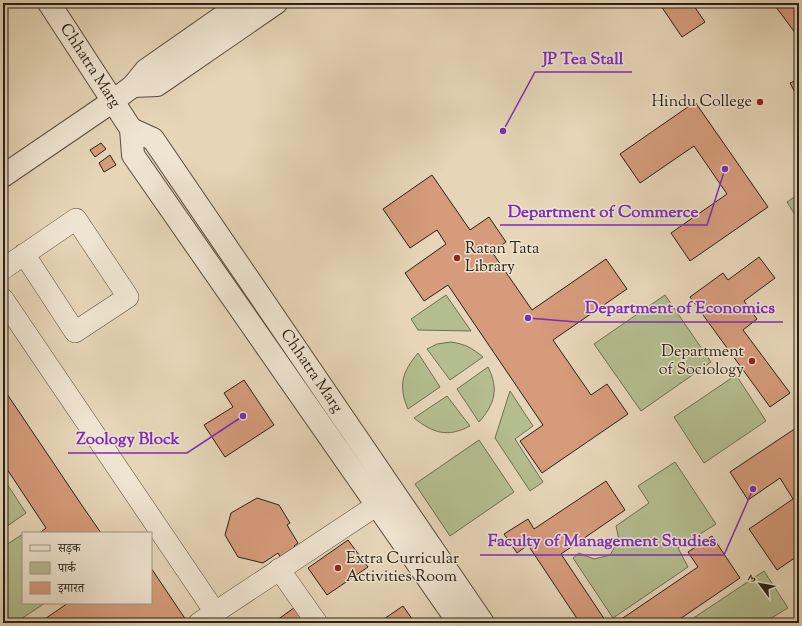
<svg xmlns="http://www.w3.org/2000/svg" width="802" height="626" font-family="'Sorts Mill Goudy','Noto Serif Devanagari',serif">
	<rect width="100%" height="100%" fill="#e6d5b7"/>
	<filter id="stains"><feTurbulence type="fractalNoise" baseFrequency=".005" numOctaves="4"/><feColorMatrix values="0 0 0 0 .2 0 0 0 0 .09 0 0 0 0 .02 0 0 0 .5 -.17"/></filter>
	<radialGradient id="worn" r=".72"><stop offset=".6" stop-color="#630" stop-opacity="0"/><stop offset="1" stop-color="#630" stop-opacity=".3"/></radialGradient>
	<g fill="#b3bd8f" stroke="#6e6e54">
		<path d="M799,194v27l-12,-19z"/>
		<path d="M446,295l25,36 -53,-1 -7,-11z"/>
		<path d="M665,295l46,67 -70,49 -47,-67z"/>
		<path d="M451,342c14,2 21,6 32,15l-33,23 -23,-31 10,-5z"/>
		<path d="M418,353l22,34 -32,22c-10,-23 -6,-37 10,-56z"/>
		<path d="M488,367c11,22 7,37 -9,55l-22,-33z"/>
		<path d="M736,375l30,46 -62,42 -30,-46z"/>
		<path d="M510,391l23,35 -18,13 28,43 -13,9 -35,-53z"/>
		<path d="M447,396l23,30c-23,12 -37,7 -56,-8z"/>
		<path d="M479,440l35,52 -64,44 -35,-52z"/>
		<path d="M675,462l41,62 -38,24 10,19 -75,51 -40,-60 6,-5 15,6 16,-4 9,-15 -3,-14 33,-23 -11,-17z"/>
		<path d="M3,478l23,35 -23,16z"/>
		<path d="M23,534v69h22l-30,20h-12v-76z"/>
		<path d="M764,571l24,37 -25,15h-77z"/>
	</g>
	<g fill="#d59b7b" stroke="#292018">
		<path d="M659,3h33l13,19 -23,15z"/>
		<path d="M773,3h26v35z"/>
		<path d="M799,79v21l-9,-17z"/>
		<path d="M695,102l73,105 -78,54 -19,-28 56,-39 -33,-48 -54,37 -20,-29z"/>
		<path d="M101,143l5,6 -11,8 -5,-7z"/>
		<path d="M110,155l6,10 -12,7 -5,-9z"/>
		<path d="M432,175l38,55 19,-13 17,25 -14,10 40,58 74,-51 21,30 -74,51 38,55 16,-11 21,30 -86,59 -22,-32 23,-16 -95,-140 -24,16 -19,-28 41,-29 -9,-14 -27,18 -27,-39z"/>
		<path d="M759,257l16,21 -31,23 13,18 -14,11 47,63 -20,14 -80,-110 33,-24 5,7z"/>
		<path d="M244,380l30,45 -49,32 -21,-32 29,-18 -9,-14z"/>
		<path d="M3,388l78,116 20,29h-61l6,-5 -43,-65z"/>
		<path d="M799,426v129l-22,15 -28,-41 44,-30 -13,-21 -32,22 -18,-28z"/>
		<path d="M606,481l19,29 -64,44 46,69h-27l-52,-78 -11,8 -13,-19 24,-15 6,10z"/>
		<path d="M257,498l22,7 11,18 -3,2 11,18 -4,3 3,4 -15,10 -4,-7 -15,10 -25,-6 -13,-22 6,-22z"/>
		<path d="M712,536l28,42 -66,45h-52l-2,-3 78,-53 -10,-15z"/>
		<path d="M348,540l20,27 -41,28 -19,-27z"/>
		<path d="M151,568l35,52 -4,3h-143l29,-20h83z"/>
		<path d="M298,605l13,18h-38z"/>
		<path d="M403,606l12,17h-37z"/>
	</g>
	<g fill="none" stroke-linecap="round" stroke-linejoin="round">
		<defs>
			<g id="minor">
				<path d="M3,269l73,-50 52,78 -53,35 -51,-78"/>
				<path d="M3,299l212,313"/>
				<path d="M279,569l38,54"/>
				<path d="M199,623l178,-118"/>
			</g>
			<g id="tertiary">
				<path id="s1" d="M49,3l82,126 2,26 326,468"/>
				<path d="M133,86l24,-1 119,-82"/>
				<path id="s2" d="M131,129l22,10 330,484"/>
				<path d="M3,176l110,-75 20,-15 13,-16 96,-67"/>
			</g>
		</defs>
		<use href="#minor" stroke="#584d40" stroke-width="22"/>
		<use href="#tertiary" stroke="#584d40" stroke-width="24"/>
		<use href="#minor" stroke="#efe4d0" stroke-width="21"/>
		<use href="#tertiary" stroke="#efe4d0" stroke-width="22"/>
	</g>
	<g fill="#8f2418" stroke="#efe4d0" stroke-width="1.5">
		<circle cx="760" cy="102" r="4"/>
		<circle cx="457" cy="258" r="4"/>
		<circle cx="752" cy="361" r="4"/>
		<circle cx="338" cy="568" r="4"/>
	</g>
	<g text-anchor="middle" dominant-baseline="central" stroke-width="3" stroke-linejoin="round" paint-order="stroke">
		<g font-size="16" fill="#292018" stroke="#efe4d0">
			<text stroke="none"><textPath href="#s1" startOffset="75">Chhatra Marg</textPath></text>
			<text stroke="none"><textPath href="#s2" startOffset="305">Chhatra Marg</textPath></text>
		</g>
		<g font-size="16" fill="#292018" stroke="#efe4d0" text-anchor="end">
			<text x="752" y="102">Hindu College</text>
			<text x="465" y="249" text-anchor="start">Ratan Tata<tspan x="465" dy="18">Library</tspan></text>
			<text x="744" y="352">Department<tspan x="744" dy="18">of Sociology</tspan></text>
			<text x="346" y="559" text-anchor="start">Extra Curricular<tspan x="346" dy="18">Activities Room</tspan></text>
		</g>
	</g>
	<path fill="none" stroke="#7b2cbf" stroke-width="1.5" d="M503 131L535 72H632M725 169L707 225H500M528 318L577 322H783M243 416L187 453H68M753 489L724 555H480"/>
	<g fill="#7b2cbf" stroke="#efe4d0" stroke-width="1.5">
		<circle cx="503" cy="131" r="4"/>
		<circle cx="725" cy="169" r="4"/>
		<circle cx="528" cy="318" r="4"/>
		<circle cx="243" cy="416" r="4"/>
		<circle cx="753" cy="489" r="4"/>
	</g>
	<g font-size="17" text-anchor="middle" font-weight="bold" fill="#7b2cbf" stroke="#efe4d0" stroke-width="3" stroke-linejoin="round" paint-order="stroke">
		<text x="583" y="64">JP Tea Stall</text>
		<text x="603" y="217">Department of Commerce</text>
		<text x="680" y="313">Department of Economics</text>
		<text x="128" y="444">Zoology Block</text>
		<text x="602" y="546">Faculty of Management Studies</text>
	</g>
	<rect width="802" height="626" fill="none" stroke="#e6d5b7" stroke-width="16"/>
	<rect x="4" y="4" width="794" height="618" fill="none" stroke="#292018" stroke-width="2"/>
	<rect x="8" y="8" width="786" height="610" fill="none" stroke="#292018"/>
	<rect x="22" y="532" width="130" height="72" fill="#efe4d0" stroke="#a09686"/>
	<rect x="30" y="545" width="20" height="6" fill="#efe4d0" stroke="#a09686"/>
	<text x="58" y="552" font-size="12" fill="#292018">सड़क</text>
	<rect x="30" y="562" width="20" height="12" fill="#b3bd8f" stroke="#a09686"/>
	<text x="58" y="572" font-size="12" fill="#292018">पार्क</text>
	<rect x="30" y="582" width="20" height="12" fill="#d59b7b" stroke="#a09686"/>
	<text x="58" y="592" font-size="12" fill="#292018">इमारत</text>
	<g transform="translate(760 584) rotate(302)" stroke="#efe4d0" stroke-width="3" paint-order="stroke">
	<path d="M0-3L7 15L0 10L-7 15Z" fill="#292018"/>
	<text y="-6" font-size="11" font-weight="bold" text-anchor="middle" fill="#292018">उ</text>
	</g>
	<rect width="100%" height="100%" filter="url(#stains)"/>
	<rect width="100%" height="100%" fill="url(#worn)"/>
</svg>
